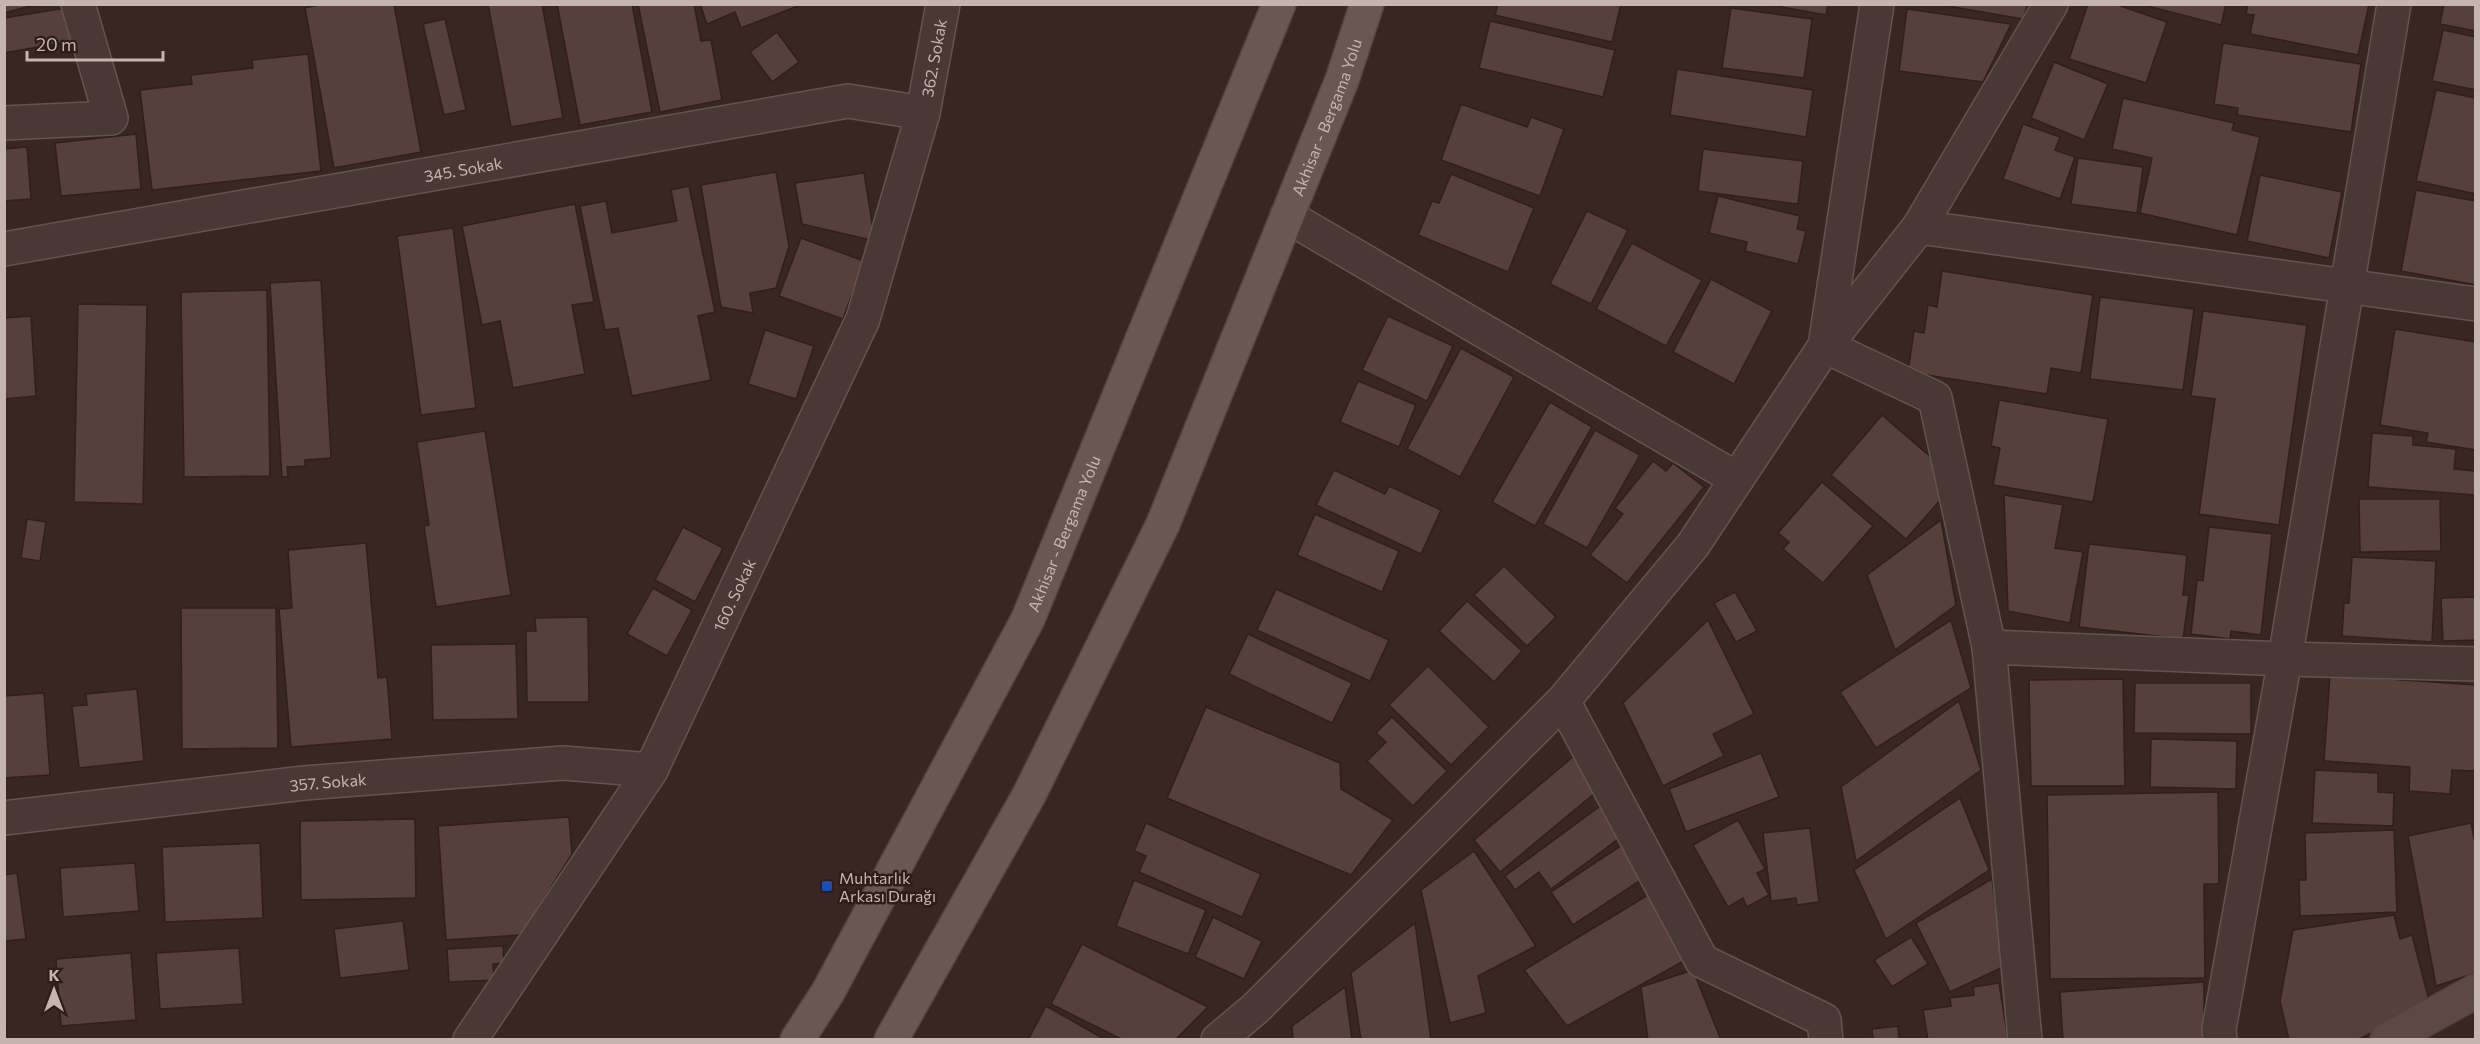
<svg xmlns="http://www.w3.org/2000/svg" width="2480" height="1044" font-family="Commissioner,sans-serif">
	<rect width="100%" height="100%" fill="#392522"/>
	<g fill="#573f3c" stroke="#301f1d" stroke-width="1.5">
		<path d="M4,4h34l-34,9z"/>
		<path d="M323,4h71l27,148 -87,16 -29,-160z"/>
		<path d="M488,4h54l21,114 -52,9z"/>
		<path d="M557,4h75l20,108 -72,13z"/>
		<path d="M638,4h56l7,37 10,-1 11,60 -62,12z"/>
		<path d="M700,4h103l-62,24 -6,-16 -28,12z"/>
		<path d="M1498,4h123l-9,38 -117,-27z"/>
		<path d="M1766,4h62l-2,11z"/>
		<path d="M1936,4h92l-5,15z"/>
		<path d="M2088,4h27l52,18 -21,61 -77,-24z"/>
		<path d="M2140,4h86l-5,21z"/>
		<path d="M2248,4h121l-11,51 -108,-21 4,-19 -8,-1z"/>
		<path d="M2444,4h32v27l-36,-7z"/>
		<path d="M66,8l6,33 -68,12v-35z"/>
		<path d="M1731,8l81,11 -8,59 -82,-10z"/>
		<path d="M1907,9l104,15 -28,58 -84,-11z"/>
		<path d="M445,19l21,91 -22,5 -21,-91z"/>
		<path d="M1490,21l125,29 -12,47 -124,-29z"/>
		<path d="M2443,30l33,7v53l-44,-9z"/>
		<path d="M777,32l22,30 -27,20 -22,-30z"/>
		<path d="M2223,43l138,21 -10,68 -114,-17 1,-7 -24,-4z"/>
		<path d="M308,54l13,117 -169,19 -12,-100 52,-6 -1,-9 62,-7 -1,-8z"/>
		<path d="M2054,62l54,22 -24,56 -53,-22z"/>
		<path d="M1677,69l136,21 -7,47 -136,-22z"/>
		<path d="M2436,90l40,8v96l-60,-13z"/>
		<path d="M2123,98l111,25 -2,7 28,7 -23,98 -97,-22 12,-55 -40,-9z"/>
		<path d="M1461,104l66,23 4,-10 33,12 -24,67 -99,-36z"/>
		<path d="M2023,124l37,13 -5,13 20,7 -15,42 -57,-20z"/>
		<path d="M136,134l5,55 -80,7 -6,-53z"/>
		<path d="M27,147l4,52 -27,2v-52z"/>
		<path d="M1703,149l100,12 -5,43 -100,-13z"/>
		<path d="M2078,158l65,9 -6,46 -66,-9z"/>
		<path d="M776,172l13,74 -13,42 -26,5 3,20 -32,-6 -20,-122z"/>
		<path d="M864,173l11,68 -73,-17 -7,-41z"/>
		<path d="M1451,174l83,34 -26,64 -90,-37 14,-34 7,2z"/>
		<path d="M2260,175l82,17 -13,66 -82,-17z"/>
		<path d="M689,186l26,126 -17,4 13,64 -79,16 -14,-68 -13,2 -25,-124 26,-5 6,32 65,-12 -6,-31z"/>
		<path d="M2416,190l60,11v84l-75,-14z"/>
		<path d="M1718,196l82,20 -3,13 9,2 -8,33 -53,-13 2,-9 -38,-9z"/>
		<path d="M575,204l19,98 -22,3 13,69 -72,14 -13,-67 -18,4 -20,-99z"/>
		<path d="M1587,211l41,19 -37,74 -41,-20z"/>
		<path d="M453,228l23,180 -55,7 -24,-179z"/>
		<path d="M801,238l63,23 -21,58 -64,-23z"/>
		<path d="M1632,243l70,37 -36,66 -70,-37z"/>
		<path d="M1942,271l151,24 -12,78 -30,-5 -4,26 -139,-22 6,-41 10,2 4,-28 9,2z"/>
		<path d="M1711,279l61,32 -38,73 -61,-32z"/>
		<path d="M321,280l10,178 -26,2v6l-18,1 1,10h-6l-12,-194z"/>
		<path d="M267,290l3,186 -86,1 -3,-185z"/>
		<path d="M2100,297l94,12 -11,81 -93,-11z"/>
		<path d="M78,304l69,1 -4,199 -69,-2z"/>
		<path d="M2203,311l104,14 -28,200 -80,-11 16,-115 -24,-3z"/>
		<path d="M31,316l5,80 -32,3v-81z"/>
		<path d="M1388,316l65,30 -26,55 -65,-31z"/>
		<path d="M2395,329l81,13v108l-50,-8 2,-9 -48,-8z"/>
		<path d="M765,330l49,16 -18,53 -48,-15z"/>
		<path d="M1461,348l53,29 -54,100 -53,-28z"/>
		<path d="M1358,381l58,24 -17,42 -59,-25z"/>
		<path d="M1999,400l109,19 -15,83 -100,-17 7,-37 -9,-2z"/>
		<path d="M1550,402l42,25 -57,99 -43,-24z"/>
		<path d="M1882,415l51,44 10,38 -37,42 -75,-64z"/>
		<path d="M1595,430l45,25 -53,93 -44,-24z"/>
		<path d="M485,431l26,164 -75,12 -12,-81 5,-1 -12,-83z"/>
		<path d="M2372,433l41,3v9l43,4 -2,20 22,2v24l-108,-8z"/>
		<path d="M1653,461l13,10 7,-8 31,24 -77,96 -37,-28 33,-41 -8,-6z"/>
		<path d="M1334,470l51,24 4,-8 52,24 -20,44 -105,-49z"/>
		<path d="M1822,482l51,44 -50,57 -40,-34 6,-7 -11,-9z"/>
		<path d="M2004,495l59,10 -8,43 28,4 -13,71 -62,-12z"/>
		<path d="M2359,499h81l1,52 -81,1z"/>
		<path d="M1315,514l84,37 -17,41 -85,-37z"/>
		<path d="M27,519l19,3 -6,39 -19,-3z"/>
		<path d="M1941,520l15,85 -61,45 -28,-75z"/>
		<path d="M683,527l40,21 -28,54 -40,-22z"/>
		<path d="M2209,527l63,7 -11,101 -30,-4 -1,8 -39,-5 6,-54 6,1z"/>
		<path d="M366,543l12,135 9,-1 5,62 -101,8 -12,-138 13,-1 -4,-58z"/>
		<path d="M2089,544l98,11 -4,40h6l-6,44 -104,-12z"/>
		<path d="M2352,557l84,4 -4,81 -90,-6 2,-33h5z"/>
		<path d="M1504,566l52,51 -29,29 -53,-51z"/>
		<path d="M653,588l39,22 -25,46 -40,-22z"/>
		<path d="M1276,589l113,51 -19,41 -113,-51z"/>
		<path d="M1735,592l22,39 -21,11 -22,-39z"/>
		<path d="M2476,597v43l-33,1 -2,-43z"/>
		<path d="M1467,601l55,50 -28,31 -55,-51z"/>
		<path d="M181,608h95l2,140 -96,1z"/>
		<path d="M588,617l1,85h-62l-1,-71h10l-1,-13z"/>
		<path d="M1708,620l46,94 -41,20 11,22 -61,30 -40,-83z"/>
		<path d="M1951,620l20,68 -95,60 -36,-56z"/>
		<path d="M1248,634l104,49 -20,40 -103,-49z"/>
		<path d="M516,644l2,75 -85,1 -2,-75z"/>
		<path d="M1428,666l61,61 -38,38 -62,-60z"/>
		<path d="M2330,675l146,10v86l-24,-1 -2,24 -41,-3 1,-24 -86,-6z"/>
		<path d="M2123,679l2,107h-94l-2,-106z"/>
		<path d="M2135,683h116v51l-117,-1z"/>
		<path d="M137,689l7,72 -65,7 -7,-62 15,-1 -1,-11z"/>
		<path d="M44,693l6,82 -46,3v-82z"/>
		<path d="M1959,701l22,69 -125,91 -15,-74z"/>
		<path d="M1206,707l134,56 1,26 52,31 -42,55 -184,-77z"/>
		<path d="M1392,717l55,54 -34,35 -46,-45 19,-19 -10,-9z"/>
		<path d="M2151,739l86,2 -1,48 -86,-2z"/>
		<path d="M1761,753l18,44 -93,35 -17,-43z"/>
		<path d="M1574,756l27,32 -101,84 -26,-32z"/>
		<path d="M2315,770l63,3v19l16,1 -1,33 -81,-3z"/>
		<path d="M2218,792l1,92h-15l1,94 -155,1 -3,-184z"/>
		<path d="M1960,798l29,72 -103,69 -32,-69z"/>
		<path d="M1603,804l22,30 -74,55 -12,-17 -24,18 -10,-14z"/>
		<path d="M569,817l3,37 -51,81 -75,5 -8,-114z"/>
		<path d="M415,819l1,79 -115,2 -1,-79z"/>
		<path d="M1738,820l27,49 -8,4 12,22 -22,12 -4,-9 -15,9 -35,-62z"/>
		<path d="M1146,823l115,51 -19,43 -103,-45 7,-16 -12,-5z"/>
		<path d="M2471,823l5,25v125l-40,13 -28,-150z"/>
		<path d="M1810,828l9,74 -22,3 -1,-7 -25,3 -8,-68z"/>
		<path d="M2394,830l3,82 -97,4 -1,-36h7l-1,-47z"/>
		<path d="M260,843l3,75 -98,4 -3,-75z"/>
		<path d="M1622,845l22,33 -71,47 -22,-33z"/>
		<path d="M1474,851l62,95 -58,30 8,37 -36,10 -29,-133z"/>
		<path d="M135,863l4,48 -76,6 -3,-49z"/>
		<path d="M17,873l9,66 -22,2v-66z"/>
		<path d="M1992,879l11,88 -53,25 -34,-69z"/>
		<path d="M1134,880l72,30 -18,44 -72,-28z"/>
		<path d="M1653,892l36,66 -122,68 -43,-56z"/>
		<path d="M2394,915l6,24 12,-4 18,69 -73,36h-68l-9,-39 13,-71z"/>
		<path d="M1213,917l49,24 -18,38 -49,-22z"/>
		<path d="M403,921l6,49 -69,8 -6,-49z"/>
		<path d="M1415,923l16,117h-70l-10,-67z"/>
		<path d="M1911,937l17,27 -36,23 -18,-27z"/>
		<path d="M1082,944l126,63 -33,33h-52l-72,-36z"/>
		<path d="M503,946l1,17 -11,1 1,16 -45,2 -2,-33z"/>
		<path d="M239,948l4,56 -83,5 -4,-56z"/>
		<path d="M131,953l5,67 -75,6 -5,-67z"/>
		<path d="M1693,970l28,70h-73l-7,-53z"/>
		<path d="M4,982l3,58h-3z"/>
		<path d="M2204,982v58h-141l-3,-48z"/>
		<path d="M1999,983l9,57h-80l-5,-30 28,-4 -1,-8 24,-3 -1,-8z"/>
		<path d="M1345,987l7,53h-59l-1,-14z"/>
		<path d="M1046,1006l60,34h-78z"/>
		<path d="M1898,1026l1,14h-26l-1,-11z"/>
	</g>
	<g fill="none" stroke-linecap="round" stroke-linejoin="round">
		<defs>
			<g id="street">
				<path d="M1877,4l-52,342 110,52 54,249 36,393"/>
				<path d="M4,123l107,-5 -33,-114"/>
				<path d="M1287,216l450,263"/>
				<path d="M1919,227l557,77"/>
				<path id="s1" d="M4,249l844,-148 75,12"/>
				<path d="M1989,647l296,12 191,5"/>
				<path d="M1563,701l139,260 122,59 2,20"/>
				<path id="s2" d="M4,818l300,-35 259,-20 88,7"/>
				<path id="s3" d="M470,1040l181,-270 212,-451 60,-206 20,-109"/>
				<path d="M1218,1040l38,-32 307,-307 130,-156 132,-199 94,-119 132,-223"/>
				<path d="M2220,1040l-1,-11 66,-370 109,-655"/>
			</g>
			<path id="secondary" d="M2387,1040l89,-49"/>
			<g id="primary">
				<path id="s4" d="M797,1040l31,-48 200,-373 251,-615"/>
				<path id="s5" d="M891,1040l138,-245 134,-271 179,-444 25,-76"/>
			</g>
		</defs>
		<use href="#street" stroke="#655351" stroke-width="36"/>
		<use href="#secondary" stroke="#53413f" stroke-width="36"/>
		<use href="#primary" stroke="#53413f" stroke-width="36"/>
		<use href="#street" stroke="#4a3836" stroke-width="33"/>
		<use href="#secondary" stroke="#5d4844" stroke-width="33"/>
		<use href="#primary" stroke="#6a5653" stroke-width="33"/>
	</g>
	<rect fill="#1a4fb4" stroke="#2e1d1b" stroke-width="2" x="821" y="880" width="12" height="12" rx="3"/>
	<g text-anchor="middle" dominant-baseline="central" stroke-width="5" stroke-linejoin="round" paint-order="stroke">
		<g font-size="16" fill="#c6b4b1" stroke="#2e1d1b">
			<text stroke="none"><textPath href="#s3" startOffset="1094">362. Sokak</textPath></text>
			<text stroke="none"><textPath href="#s5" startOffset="1022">Akhisar - Bergama Yolu</textPath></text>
			<text stroke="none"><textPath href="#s1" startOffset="466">345. Sokak</textPath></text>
			<text stroke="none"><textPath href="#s4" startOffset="573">Akhisar - Bergama Yolu</textPath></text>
			<text stroke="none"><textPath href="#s3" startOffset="519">160. Sokak</textPath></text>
			<text stroke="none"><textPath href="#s2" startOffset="326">357. Sokak</textPath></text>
		</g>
		<g font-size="16" fill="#c6b4b1" stroke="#2e1d1b" text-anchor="start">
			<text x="839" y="877">Muhtarlık<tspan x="839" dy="18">Arkası Durağı</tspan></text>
		</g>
	</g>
	<rect width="2480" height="1044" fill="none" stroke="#c6b4b1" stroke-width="12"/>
	<g transform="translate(54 990)" stroke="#2e1d1b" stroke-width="4.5" paint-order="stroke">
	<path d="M0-4.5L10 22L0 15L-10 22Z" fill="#c6b4b1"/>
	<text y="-9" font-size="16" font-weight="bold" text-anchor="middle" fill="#c6b4b1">K</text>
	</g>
	<path d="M27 51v9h136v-9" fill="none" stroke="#c6b4b1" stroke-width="3"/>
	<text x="36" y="51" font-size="18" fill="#c6b4b1" stroke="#2e1d1b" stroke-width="4.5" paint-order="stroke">20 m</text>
</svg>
